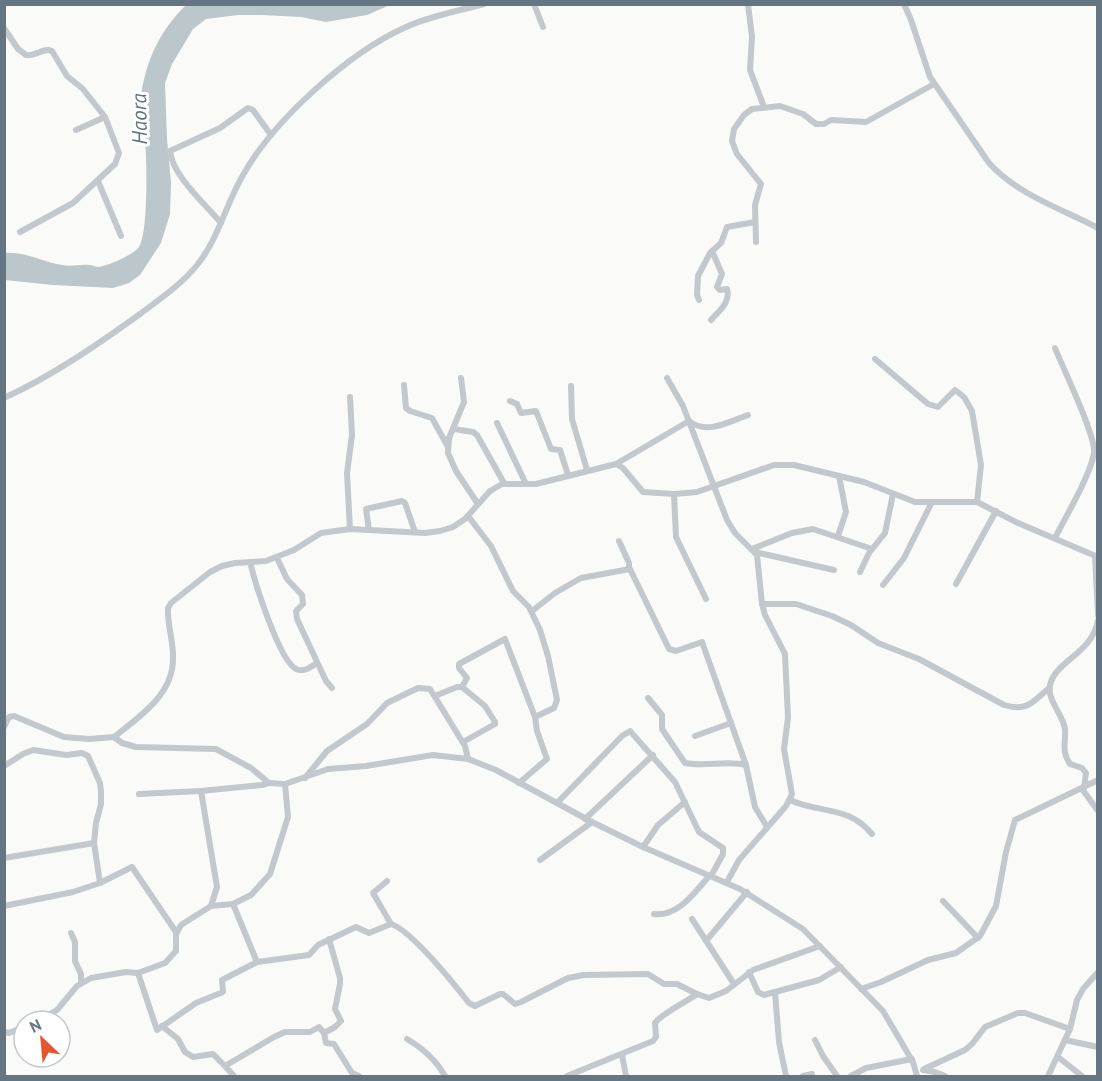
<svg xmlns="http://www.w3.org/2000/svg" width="1102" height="1081" font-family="'PT Sans',sans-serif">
	<rect width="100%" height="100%" fill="#fafaf8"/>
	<path fill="#bbc7cb" d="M186,5h204l-23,10 -41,7 -25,-5 -39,-2h-24l-32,4 -13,10 -21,35 -7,19 2,56 4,44 -1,31 -9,29 -21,32 -11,8 -16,5 -60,-3 -48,-5v-27c20,-2 37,9 57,12 9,2 18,-1 27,0 3,0 7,2 9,2 10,-1 35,-12 41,-20 10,-17 8,-97 5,-118 -1,-8 -4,-15 -4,-23 3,-39 18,-74 46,-101z"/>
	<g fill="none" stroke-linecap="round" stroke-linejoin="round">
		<g stroke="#c3c8cc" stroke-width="6">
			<path d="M534,4l9,23"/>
			<path d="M748,4l4,33 -2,33 14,37"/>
			<path d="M904,4l7,16 19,57 59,86c29,32 71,45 109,65"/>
			<path d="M4,28l14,21 8,6c10,2 17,-8 26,-4l15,25 16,13 22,28 14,36 -4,11 -42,39 -53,29"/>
			<path d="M76,130l29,-13"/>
			<path d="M98,181l23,55"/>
			<path d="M221,223c-16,-19 -49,-48 -51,-72l50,-23 28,-20 5,2 18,25"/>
			<path d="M756,242l-1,-37 6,-21 -24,-30 -5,-13 2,-12 10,-14 8,-6 28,-3 23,8 13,10h8l7,-4 35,2 68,-38"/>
			<path d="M699,300l-2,-5 1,-19 12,-23 11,-10 6,-16 28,-5"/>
			<path d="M711,320c8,-9 20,-18 16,-31l-7,1 -3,-3 5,-13 -10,-23"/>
			<path d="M875,359l53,45 10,3 17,-17 9,7 8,14 9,54 -4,37"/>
			<path d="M461,378l3,24 -15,36 -1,15 8,18 22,33"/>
			<path d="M667,378l16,28 44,114 8,13 22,22 5,49 3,11 20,39 3,64 -4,31 8,45 -6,12 -47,54 -12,22"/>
			<path d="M404,385l2,23 4,3 22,7 16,29"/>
			<path d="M571,386l1,33 15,51"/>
			<path d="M350,397l2,38 -5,38 3,56"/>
			<path d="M4,398c48,-22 93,-53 136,-84 20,-15 42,-30 58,-50 21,-27 28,-60 45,-89 31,-55 105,-122 163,-148 24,-11 52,-16 78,-23"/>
			<path d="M510,401l7,3 4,9 15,-2 15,38 9,1 8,25"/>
			<path d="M497,423l29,61"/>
			<path d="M454,429l19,3 4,3 27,48"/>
			<path d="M616,464l73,-43c18,14 39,1 59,-6"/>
			<path d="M674,494l2,43 30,62"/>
			<path d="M468,516l23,30 22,45 16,16 11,23 8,26 9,44 -3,8 -19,9 2,14 10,28 -28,24"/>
			<path d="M369,530l-3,-21 36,-8 3,2 10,29"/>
			<path d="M838,536l8,-24 -7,-36"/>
			<path d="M1055,538c10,-20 36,-64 39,-85 2,-17 -31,-85 -39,-105"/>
			<path d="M619,541l10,22v5"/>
			<path d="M752,549l40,-16 21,-4 59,20"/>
			<path d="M755,552l79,18"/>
			<path d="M1095,556l3,59"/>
			<path d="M277,558l10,21 15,16 1,9 -7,7 1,8 29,62 6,7"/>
			<path d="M250,562c5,21 29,98 46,107 7,4 15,-2 21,-6"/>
			<path d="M860,572l9,-19 16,-20 8,-39"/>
			<path d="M956,584l40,-73"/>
			<path d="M883,585l21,-27 28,-56"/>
			<path d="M762,604h34l36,12 19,9 27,18 41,16 85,46c23,7 29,-3 45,-17"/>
			<path d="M532,611l23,-18 26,-15 49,-9 39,80 7,2 26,-9 44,123 9,42 12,20"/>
			<path d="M462,687l5,-9 -8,-10v-4l46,-25 30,78"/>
			<path d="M435,696l22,-9h5l23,19 10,16v2l-32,18"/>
			<path d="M648,698l14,17v14l23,34c20,4 41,-3 61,2"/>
			<path d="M4,727l5,-10 5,-1 50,21 25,2 25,-2 8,6 14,4 80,2 35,19 18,15 16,1 43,-15 38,-3 67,-11 35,4 28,11 96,52 51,25 97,42 63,40 80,82 30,51 4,14"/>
			<path d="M695,736l36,-13"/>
			<path d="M114,737c25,-20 59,-42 59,-78 1,-17 -6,-33 -5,-51l3,-5 39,-31 12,-6 13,-3 31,-2 28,-11 27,-17 29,-4 75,4 15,-2 13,-4 12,-8 25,-28 12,-7h34l80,-20 7,4 20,24 31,2 23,-2 77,-27h20l70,17 51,20h62l41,21 80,34"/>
			<path d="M4,766l19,-12 10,-4 33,5 16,-2 6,3 12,27 1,8v13l-5,19 -2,20 6,40"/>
			<path d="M305,778l22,-27 40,-27 20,-21 31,-15 12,1 35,57 3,13"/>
			<path d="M285,784l3,33 -18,57 -19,21 -18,9 24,58 52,-7 9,-10 38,-18 13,6 22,-9c20,6 64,61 78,79l6,3 25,-12h3l12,10 6,-2 47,-24 16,-3 64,-1 16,10h13l20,10 12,4 17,-7 27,-21 67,-24"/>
			<path d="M1084,788l2,-15 -4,-5 -12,-4c-9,-13 -4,-21 -5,-35 -2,-15 -18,-28 -15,-44 5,-24 43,-32 48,-65"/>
			<path d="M1082,789l16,22"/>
			<path d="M139,794l62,-3 61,-6 7,-2"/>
			<path d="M790,800c30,14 58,5 82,34"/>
			<path d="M557,803l65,-67 8,-5 45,51 24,50 24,16v6l-12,22"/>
			<path d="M585,819l68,-64"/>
			<path d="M643,847l15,-22 27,-23"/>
			<path d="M4,858l90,-15"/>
			<path d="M540,860l52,-38"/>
			<path d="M387,881l-14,12 18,31"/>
			<path d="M943,901l35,37"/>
			<path d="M4,906l69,-14 27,-9 32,-16 44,65"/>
			<path d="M211,906l22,-2"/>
			<path d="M654,914c24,3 41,-22 56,-39"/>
			<path d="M692,919l42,65"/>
			<path d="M71,933l4,9v19l6,13v9"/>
			<path d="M329,939l11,39v6l-5,25 6,12 -6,6 -11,6 2,10 8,1 18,29 7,3"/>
			<path d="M706,941l41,-49"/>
			<path d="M749,972l9,20 6,3 55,-15 22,-13"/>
			<path d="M138,973l19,57 39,-27 27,-11 -1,-12 35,-18"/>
			<path d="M861,989l20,-7 47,-22 28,-7 24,-17 16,-30 10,-54 9,-32 83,-40"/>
			<path d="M775,993l4,49 7,34"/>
			<path d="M38,1021l19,-11 20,-24 14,-8 35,-6 12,1 27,-10 11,-12v-17l5,-9 30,-19 6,-19 -16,-96"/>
			<path d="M162,1026l16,13 7,13 8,5 20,-3 12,12"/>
			<path d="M4,1032l5,1 15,-6"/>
			<path d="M407,1039c17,10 29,21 38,37"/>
			<path d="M815,1040l8,16 14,20"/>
			<path d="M1065,1040l33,7"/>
			<path d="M622,1055l4,21"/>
			<path d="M1058,1057l24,19"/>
			<path d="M924,1069l41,-19 7,-6 13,-17 33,-14h7l45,16"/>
			<path d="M923,1070l12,2 10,4"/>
			<path d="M234,1076l-9,-10 49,-29 11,-5h25l9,-5 5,6"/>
			<path d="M567,1076l86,-35 3,-4 -1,-14c6,-9 31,-21 42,-29"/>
			<path d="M803,1076l9,-2"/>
			<path d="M851,1076l15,-8 46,-9"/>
			<path d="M1048,1076l22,-47 7,-29 6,-11 15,-17"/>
		</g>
	</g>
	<g text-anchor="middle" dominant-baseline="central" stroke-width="6" stroke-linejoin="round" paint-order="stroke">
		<g font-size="21" font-style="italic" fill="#60757c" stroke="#fff">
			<text transform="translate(139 119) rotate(-91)">Haora</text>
		</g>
	</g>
	<rect width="1102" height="1081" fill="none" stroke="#657683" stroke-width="12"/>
	<g transform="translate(42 1039) rotate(334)"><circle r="28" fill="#ffffff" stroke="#c1c8cd" stroke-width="1.5"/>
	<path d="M0-4.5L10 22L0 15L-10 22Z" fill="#e4572e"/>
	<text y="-9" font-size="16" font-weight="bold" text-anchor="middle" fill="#657683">N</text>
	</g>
</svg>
